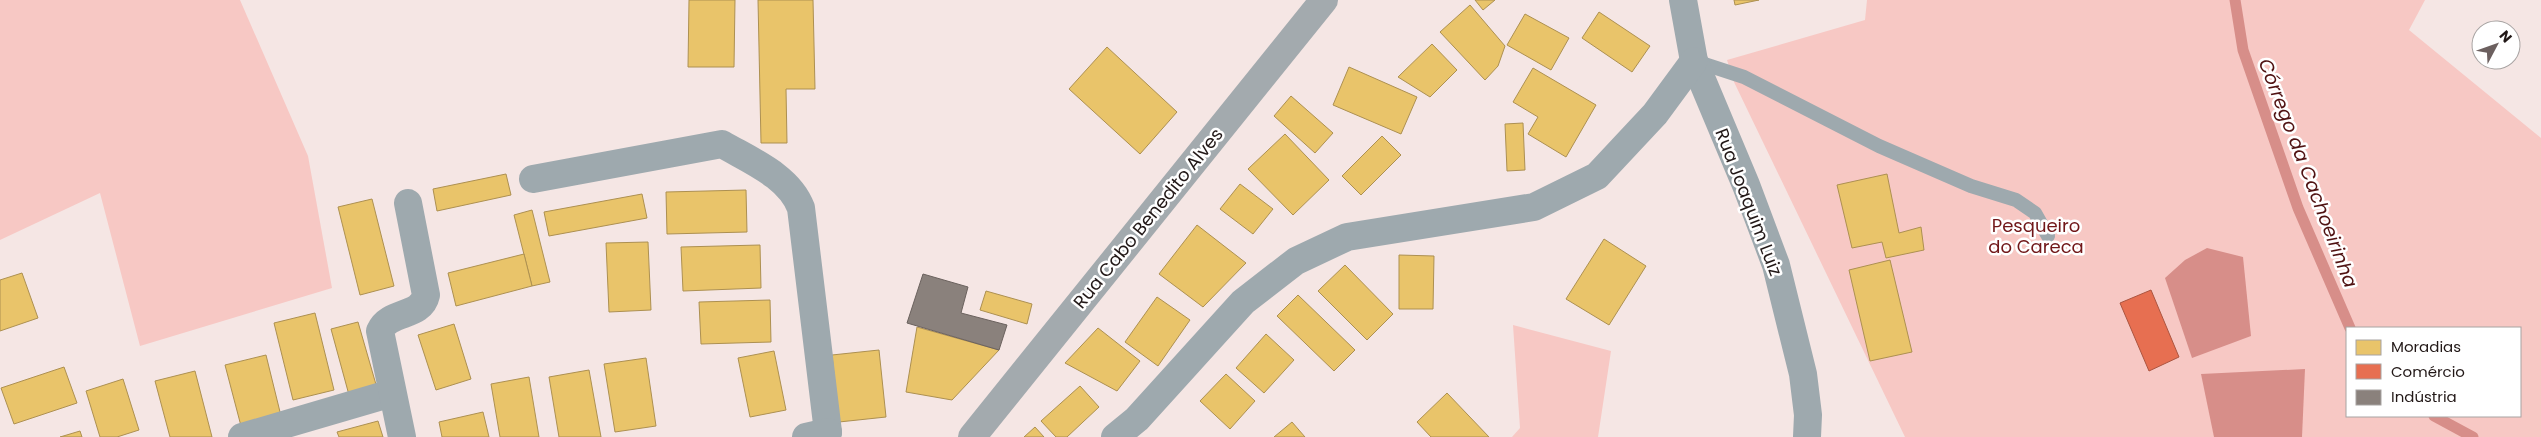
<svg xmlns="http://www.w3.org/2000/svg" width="2541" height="437" font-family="Poppins,sans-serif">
	<rect width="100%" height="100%" fill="#f5e6e4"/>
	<g fill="#f7c8c4" fill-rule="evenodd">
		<path d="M0,0h240l68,156 24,132 -192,58 -40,-153 -100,47z"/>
		<path d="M1867,0h558l-16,30 132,108v299h-636l-171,-355 -7,-22 138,-40zM2347,328h173v88h-173z"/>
		<path d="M1513,325l98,26 -13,86h-86l8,-9z"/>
	</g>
	<g fill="#d78e89">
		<path d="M2207,248l36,9 8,79 -59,22 -27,-80 20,-18z"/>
		<path d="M2305,369l-3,68h-88l-13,-63z"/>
	</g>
	<g fill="#e9c46a" stroke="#ad9051">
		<path d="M689,0h46l-1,67h-46z"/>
		<path d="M758,0h55l2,89h-29l1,54h-26z"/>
		<path d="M1475,0h20l-12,10z"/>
		<path d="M1734,0h25l-24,5z"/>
		<path d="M1470,5l35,41 -7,20 -13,14 -45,-48z"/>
		<path d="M1599,12l51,34 -18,26 -50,-34z"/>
		<path d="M1525,14l44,24 -18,32 -44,-25z"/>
		<path d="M1432,44l25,26 -27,27 -32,-20z"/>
		<path d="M1107,47l70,65 -37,42 -71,-65z"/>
		<path d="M1349,67l68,30 -16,37 -68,-29z"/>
		<path d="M1533,68l63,37 -30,52 -38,-23 10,-17 -25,-15z"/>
		<path d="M1291,96l42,37 -18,20 -41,-37z"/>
		<path d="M1523,123l2,47 -18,1 -2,-47z"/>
		<path d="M1285,134l44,46 -36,35 -45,-46z"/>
		<path d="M1382,136l19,19 -40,40 -19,-19z"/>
		<path d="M506,174l5,21 -74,16 -4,-22z"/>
		<path d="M1887,174l12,59 22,-6 3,23 -38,8 -4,-16 -30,6 -15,-63z"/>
		<path d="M1240,184l33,25 -20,25 -33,-25z"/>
		<path d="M746,190l1,42 -80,2 -1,-42z"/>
		<path d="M642,194l5,24 -98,18 -5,-24z"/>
		<path d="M372,199l22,87 -34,9 -22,-88z"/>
		<path d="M532,210l18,72 -18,4 -18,-71z"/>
		<path d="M1197,225l49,38 -43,44 -44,-33z"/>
		<path d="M1604,239l42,27 -37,59 -43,-26z"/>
		<path d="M648,242l3,68 -42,2 -3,-69z"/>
		<path d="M760,245l1,43 -78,3 -2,-44z"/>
		<path d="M524,254l8,32 -76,20 -8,-33z"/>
		<path d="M1399,255l35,1 -1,53h-34z"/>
		<path d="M1890,260l22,92 -42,9 -21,-91z"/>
		<path d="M1345,265l48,49 -26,26 -49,-49z"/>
		<path d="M22,273l16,45 -38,13v-51z"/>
		<path d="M986,291l46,13 -5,20 -47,-14z"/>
		<path d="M1298,295l57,55 -21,21 -57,-55z"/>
		<path d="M1157,297l33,23 -32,46 -33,-24z"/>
		<path d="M770,300l1,42 -70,2 -2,-42z"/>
		<path d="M315,313l19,77 -41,10 -19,-77z"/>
		<path d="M358,322l19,66 -28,7 -18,-66z"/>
		<path d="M454,324l17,55 -35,11 -18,-55z"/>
		<path d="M917,327l82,23 -47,50 -46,-8z"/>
		<path d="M1098,328l42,33 -23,30 -52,-28z"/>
		<path d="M1266,334l28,26 -30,33 -28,-25z"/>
		<path d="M879,350l7,67 -47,5 -7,-67z"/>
		<path d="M774,351l12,59 -36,7 -12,-59z"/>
		<path d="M266,355l15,61 -40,10 -16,-61z"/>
		<path d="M646,358l10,68 -41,6 -11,-68z"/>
		<path d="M64,367l13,36 -63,21 -13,-36z"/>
		<path d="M589,370l12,67h-42l-10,-60z"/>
		<path d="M195,371l17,66h-42l-15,-56z"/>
		<path d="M1226,374l29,27 -25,28 -30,-28z"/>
		<path d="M529,377l10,60h-39l-9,-53z"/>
		<path d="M123,379l16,51 -22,7h-17l-14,-46z"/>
		<path d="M1080,386l19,21 -32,30h-11l-15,-16z"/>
		<path d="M1447,393l42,44h-58l-14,-15z"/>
		<path d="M483,412l6,25h-47l-3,-15z"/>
		<path d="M378,421l5,16h-44l-2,-5z"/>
		<path d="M1292,422l13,15h-31z"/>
		<path d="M1035,427l9,10h-20z"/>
		<path d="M80,431l2,6h-22z"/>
	</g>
	<path fill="#e76f51" stroke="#ac5540" d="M2151,290l28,67 -30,14 -29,-68z"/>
	<path fill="#8a817c" stroke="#6b625e" d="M923,274l45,13 -7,26 46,12 -8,25 -92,-27z"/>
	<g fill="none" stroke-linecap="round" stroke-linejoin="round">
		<g stroke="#d78e89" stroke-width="11">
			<path d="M2235,0l8,50 55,158 52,120"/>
			<path d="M2434,416l39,21"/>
		</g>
		<path stroke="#9ea9ae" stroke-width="14" d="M1695,61l49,16 135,69 92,40 45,14 19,13 13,23"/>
		<g stroke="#9ea9ae" stroke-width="28">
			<path d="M1683,0l11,61 52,124 30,80 27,109 5,41 -1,22"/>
			<path d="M533,179l189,-35c29,17 67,32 79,64l27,224"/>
			<path d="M242,437l150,-44"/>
			<path d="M402,437l-22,-106c9,-21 41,-13 46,-36l-18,-92"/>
			<path d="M806,437l22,-5"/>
			<path d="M1115,437l22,-18 106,-117 53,-41 51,-24 187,-30 63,-31 58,-62 39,-53"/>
		</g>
		<path stroke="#a3aaae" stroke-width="28" d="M972,437l352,-437"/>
	</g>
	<g text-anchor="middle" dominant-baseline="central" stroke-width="5" stroke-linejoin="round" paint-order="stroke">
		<g font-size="18" fill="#221817" stroke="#fff">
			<text transform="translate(1749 202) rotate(69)">Rua Joaquim Luiz</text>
			<text transform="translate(1148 218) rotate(-51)">Rua Cabo Benedito Alves</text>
		</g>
		<g font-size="18" fill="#711719" stroke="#fff">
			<text x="2036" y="225">Pesqueiro<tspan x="2036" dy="21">do Careca</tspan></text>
		</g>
		<g font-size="19" font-style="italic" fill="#501212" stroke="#fff">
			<text transform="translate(2308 173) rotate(69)">Córrego da Cachoeirinha</text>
		</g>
	</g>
	<rect x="2346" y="327" width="175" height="90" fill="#ffffff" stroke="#a7a3a2"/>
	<rect x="2356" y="340" width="25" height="15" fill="#e9c46a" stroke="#a7a3a2"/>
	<text x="2391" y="352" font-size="15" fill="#221817">Moradias</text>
	<rect x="2356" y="364" width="25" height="15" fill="#e76f51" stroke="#a7a3a2"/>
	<text x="2391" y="377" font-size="15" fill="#221817">Comércio</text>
	<rect x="2356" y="390" width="25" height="15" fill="#8a817c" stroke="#a7a3a2"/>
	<text x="2391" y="402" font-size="15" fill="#221817">Indústria</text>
	<g transform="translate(2496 45) rotate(49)"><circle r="24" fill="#ffffff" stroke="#a7a3a2"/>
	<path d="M0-4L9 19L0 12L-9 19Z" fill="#6c605f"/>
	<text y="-8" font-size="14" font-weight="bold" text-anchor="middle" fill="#221817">N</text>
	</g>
</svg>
